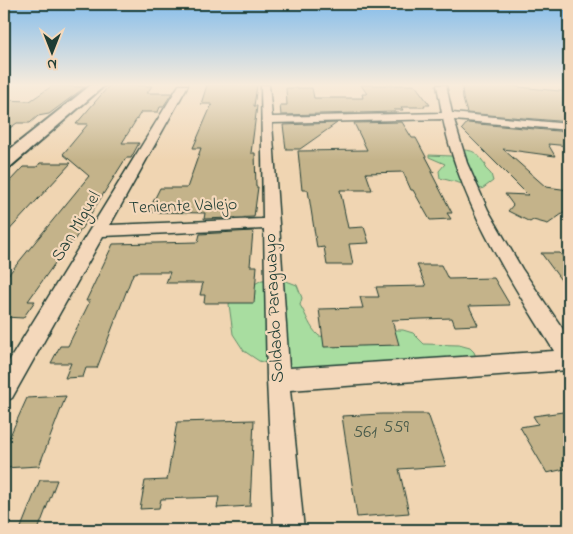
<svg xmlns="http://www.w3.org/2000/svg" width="573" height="534" font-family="'Indie Flower',sans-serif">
	<rect width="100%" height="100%" fill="#f0d5b2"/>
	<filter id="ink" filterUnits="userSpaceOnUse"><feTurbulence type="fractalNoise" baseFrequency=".02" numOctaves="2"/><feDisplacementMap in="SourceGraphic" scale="10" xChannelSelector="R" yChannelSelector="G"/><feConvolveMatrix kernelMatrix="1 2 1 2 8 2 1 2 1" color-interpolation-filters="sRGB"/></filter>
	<g filter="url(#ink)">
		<g fill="#a8dda0" stroke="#648d6a">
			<path d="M463,150c14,0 15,6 23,15l-1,3 6,6 2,7 -11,8 -42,-11 -1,-7 6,-7 -16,-7v-2l22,1z"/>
			<path d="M281,279l16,6 5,13 -2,7c7,11 9,22 19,31l21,2 43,-8h20l10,3 11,11 35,1 11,3 4,4 2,5 -162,20 -55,-16 -15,-10 -11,-17 -4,-30 3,-8 30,-16z"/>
		</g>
		<g fill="#c4b38a" stroke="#1f3d34">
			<path d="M111,85l41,1 -5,7h25l-9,14h-3l-2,5h-17l-19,31h17l-8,15h-5l-53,84h-3l-42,59h7l-12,17 -19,-1v-37l85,-104 -26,-22 25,-30h-12l31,-36z"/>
			<path d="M207,85h50l-3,21h3l-6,47h4l1,34h2l-4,30 -50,2 1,-6 -57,-1 12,-24h27l14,-40h-8l19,-44h-11z"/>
			<path d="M361,85h54l15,20h-6l1,2h-24l2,3h-9l2,2 -115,3 -1,-10h7l-1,-17h26l2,10h49l-1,-4h5z"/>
			<path d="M462,85h38l69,7v30l-102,-9 -4,-14z"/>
			<path d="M52,86l33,1 -36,27 -11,2 -8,7h-13l-13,9v-32l26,1z"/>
			<path d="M402,122l10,16h4l18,34h-3l21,41h-5l4,6 -21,1 -17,-30h-2l-8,-18 -37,1 6,17h-32l8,38 16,-1 5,16 -20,1 4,21h-26l-3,-18 -7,1 -9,-58h-6l-4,-39 69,-1 -13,-27z"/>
			<path d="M337,123l-37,26h-14l-3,-24z"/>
			<path d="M467,123l102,9v14l-21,-2 7,12 -52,-7 43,38 23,3v19l-21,15 -15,-4 -3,2 -22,-11 5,-6 -8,-11 23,1 -66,-66z"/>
			<path d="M40,163h31l-67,73v-54h5l14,-15h14z"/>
			<path d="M253,231l-3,35h7l-3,37h-50l1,-8h-5l3,-12h-37l4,-11h-33l-4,2 -36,94h-11l-3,9 -18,1 6,-15h-20l9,-17h8l22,-45h-4l27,-57 85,-2 2,-8z"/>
			<path d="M541,253h19l3,4 6,-1v35z"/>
			<path d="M417,265h24l7,14 46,-1 16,27 -41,1 9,19 -23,1 -3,-8 -60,2 7,25 -75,2 -5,-38 44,-1 -3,-11h19l-3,-10 50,-1z"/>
			<path d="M66,396l-27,70 -35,2v-19l23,-51z"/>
			<path d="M563,412l6,10v46l-22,5 -27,-46 18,-3 -5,-8z"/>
			<path d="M382,414h46l18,52 -47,3 10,44 -52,4 -15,-101z"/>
			<path d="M254,420l-4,86 -33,2 2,-11 -58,2 -2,9 -19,1 5,-28 22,-1 10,-58z"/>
			<path d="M40,480h17l-19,50h-18z"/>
		</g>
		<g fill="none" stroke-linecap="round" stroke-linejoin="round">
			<defs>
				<path id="street" d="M179,85h9l-78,140 153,-6 -2,-134h8l3,32 170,-4 -5,-28h9l6,28 117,11v6l-115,-10 13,43 21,47 34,59 47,69v32l-279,20 14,140h-30l-7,-150 -3,-151 -161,7 -91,162 -8,4v-33zM443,119c18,86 65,158 111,232l-265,17 -17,-245z"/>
				<path id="secondary" d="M91,85h14l-95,82 -6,1v-14z"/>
			</defs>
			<use href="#street" stroke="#1f3d34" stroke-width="3"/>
			<use href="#secondary" stroke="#1f3d34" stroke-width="4"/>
			<use href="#street" fill="#f4d8bb" fill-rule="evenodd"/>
			<use href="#secondary" fill="#f4d8bb" fill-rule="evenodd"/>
		</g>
	</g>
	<linearGradient id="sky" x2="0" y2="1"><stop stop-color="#85bdeb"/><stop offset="0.53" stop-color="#f8ecdc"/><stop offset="1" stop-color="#f8ecdc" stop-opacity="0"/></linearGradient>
	<rect width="573" height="160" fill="url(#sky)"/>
	<g text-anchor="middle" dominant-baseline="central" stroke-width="4.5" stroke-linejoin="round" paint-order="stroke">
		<g font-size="18" fill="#1f3d34" stroke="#f4d8bb">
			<text transform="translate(183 207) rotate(-2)">Teniente Valejo</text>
			<text transform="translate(77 227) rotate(-59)">San Miguel</text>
			<text transform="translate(275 308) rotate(-93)">Soldado Paraguayo</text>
		</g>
		<g font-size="18" fill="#485a4a">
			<text x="396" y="428">559</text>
			<text x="365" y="433">561</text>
		</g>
	</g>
	<rect width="573" height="534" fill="none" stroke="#f4d8bb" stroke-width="20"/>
	<rect x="10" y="10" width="553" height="514" fill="none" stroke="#1f3d34" stroke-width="2" filter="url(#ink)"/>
	<g transform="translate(52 52) rotate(180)" stroke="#f4d8bb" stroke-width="4" paint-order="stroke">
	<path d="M0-4L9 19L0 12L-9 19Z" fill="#1f3d34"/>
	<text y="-8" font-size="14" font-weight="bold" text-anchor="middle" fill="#1f3d34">N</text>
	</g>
</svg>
